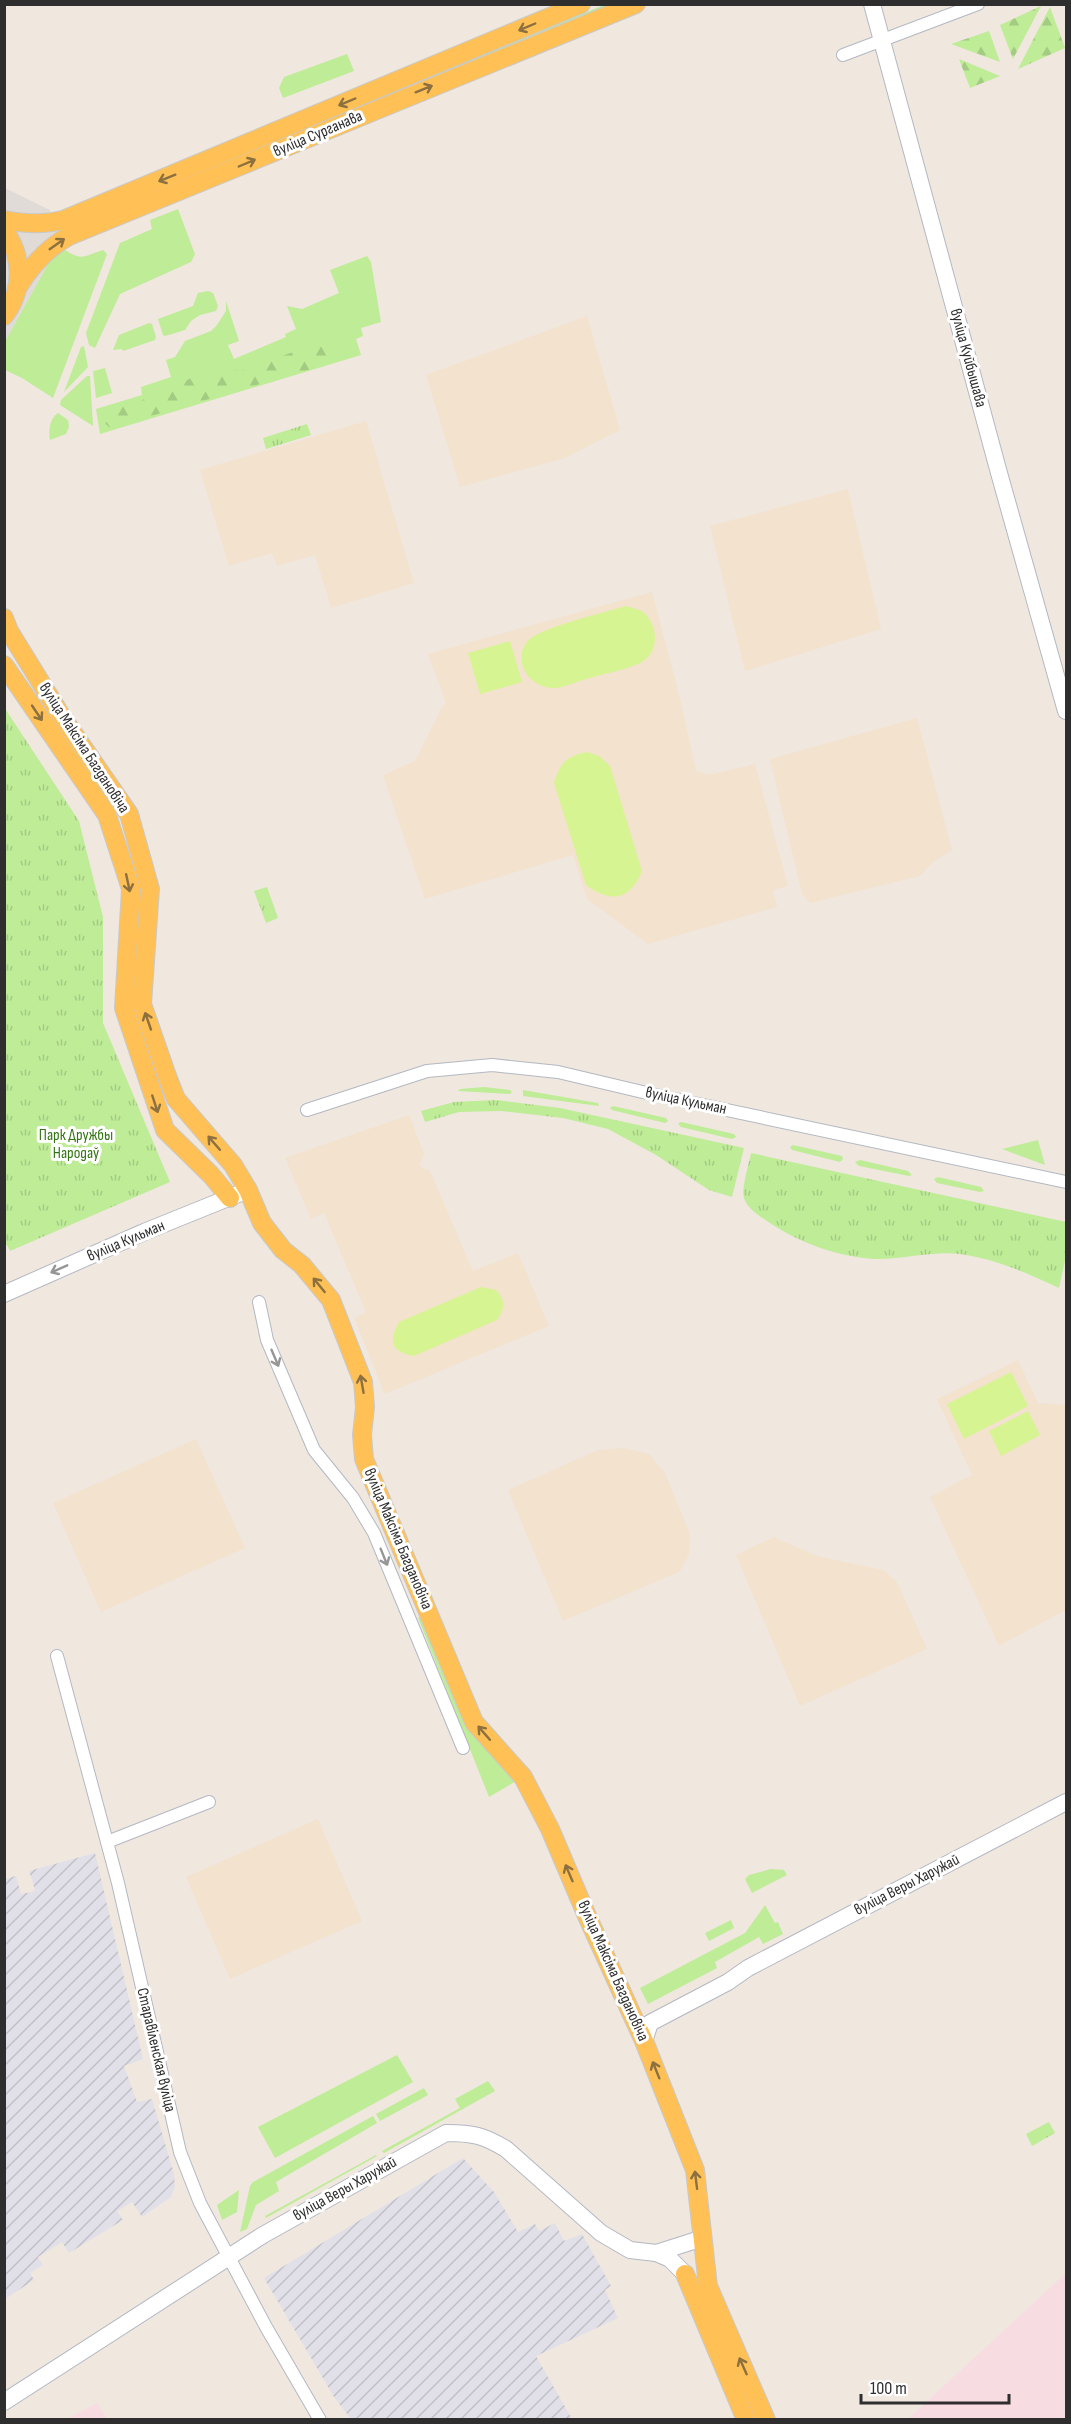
<svg xmlns="http://www.w3.org/2000/svg" width="1071" height="2424" font-family="'Sofia Sans Condensed',sans-serif">
	<defs>
		<pattern id="industrial-furrows" width="10" height="10" patternUnits="userSpaceOnUse" patternTransform="scale(1.5)"><rect width="10" height="10" fill="#e1e0e8"/><path d="M-1 1l2-2M0 10L10 0M9 11l2-2" fill="none" stroke="#c1c0c7"/></pattern>
		<pattern id="forest-firs" width="22" height="20" patternUnits="userSpaceOnUse" patternTransform="scale(1.5)"><rect width="22" height="20" fill="#bfec97"/><path d="M5 1l3.5 6h-7zM16 11l3.5 6h-7z" fill="#a4cb82"/></pattern>
		<pattern id="park-tufts" width="24" height="20" patternUnits="userSpaceOnUse" patternTransform="scale(1.5)"><rect width="24" height="20" fill="#bfec97"/><path d="M3 7l-1-3M5 7V3M7 7l1-3M15 17l-1-3M17 17v-4M19 17l1-3" fill="none" stroke="#a4cb82"/></pattern>
	</defs>
	<rect width="100%" height="100%" fill="#f0e7df"/>
	<g fill="url(#industrial-furrows)">
		<path d="M95,1853l48,206 -19,7 13,36 15,-3 22,75 1,13 -4,10 -29,20 -10,-15 -15,9 6,9 -54,33 -7,-11 -24,15 5,8 -13,8 4,7 -29,19v-420l11,-3 5,18 11,-2 3,-2 -6,-19z"/>
		<path d="M463,2158l31,34 24,40 17,-8 4,7 16,-8 9,18 18,-7 29,52 -6,4 13,28 -82,38 36,63h-221l-17,-22 -70,-119z"/>
	</g>
	<g fill="#f3e2ce">
		<path d="M587,316l33,114 -55,28 -105,29 -34,-112z"/>
		<path d="M366,421l48,162 -83,25 -16,-53 -38,11 -5,-13 -43,13 -29,-96z"/>
		<path d="M848,489l33,140 -136,42 -35,-145z"/>
		<path d="M652,592l28,106 16,72 12,5 47,-11 33,122 -15,4 4,17 -129,37 -61,-45 -14,-44 -148,44 -42,-124 32,-14 28,-56 3,-2 -18,-49z"/>
		<path d="M917,718l35,132 -19,12 -13,14 -110,27 -8,-9 -32,-135z"/>
		<path d="M409,1115l15,39 -5,12 11,5 43,100 45,-18 31,73 -164,68 -31,-76 12,-6 -42,-99 -13,6 -26,-61z"/>
		<path d="M1018,1360l20,43 28,2v205l-67,36 -69,-149 42,-22 -35,-76z"/>
		<path d="M196,1439l49,109 -144,64 -48,-109z"/>
		<path d="M624,1448l25,6 16,19 25,61 -1,21 -10,17 -116,49 -55,-131 90,-40z"/>
		<path d="M774,1537l43,19 66,14 14,12 30,67 -127,57 -64,-151z"/>
		<path d="M318,1819l44,102 -132,58 -44,-102z"/>
	</g>
	<g fill="#f7dde1">
		<path d="M1066,2273v146h-158z"/>
		<path d="M97,2403l10,16h-40z"/>
	</g>
	<g fill="#bfec97">
		<path d="M604,5h14l-294,119 -2,-6z"/>
		<path d="M347,54l7,17 -71,27 -4,-10 5,-11z"/>
		<path d="M178,209l15,40 2,5 -4,8 -71,32 -25,54 -6,-3 -3,-12 34,-90 32,-14 -2,-9z"/>
		<path d="M60,247c23,14 19,11 43,3l4,4 -54,144 -31,-20 -17,-8v-29l43,-77z"/>
		<path d="M367,256l4,6 10,60 -20,6 2,8 -7,3 5,16 -261,79 -4,-25 46,-14 -1,-8 30,-10 -5,-17 9,-3 10,-16 26,-10 6,-6 9,-14v-10l13,40 -11,4 6,14 52,-22 -1,-3 11,-5 -9,-23 15,3 37,-16 -9,-23z"/>
		<path d="M208,291l5,2 5,13 -2,5 -16,4 -9,6 -6,9 -20,6 -2,-1 -5,-16 35,-13 5,-13z"/>
		<path d="M149,323l3,1 4,13 -1,3 -32,11 -1,-2 -9,1 6,-15z"/>
		<path d="M84,346l4,21 -24,25 17,-45z"/>
		<path d="M105,368l7,25 -16,5 -3,-27z"/>
		<path d="M87,376h3l3,50 -33,-21 1,-5z"/>
		<path d="M58,413l10,7 1,7 -3,7 -16,6c-2,-10 0,-22 8,-27z"/>
		<path d="M484,1087l26,3 2,2 -2,2 -52,-3 2,-2z"/>
		<path d="M523,1090l75,13 1,3 -76,-10z"/>
		<path d="M613,1106l53,12 2,3 -3,2 -53,-13 -2,-2z"/>
		<path d="M681,1122l53,12 2,3 -4,2 -51,-12 -3,-3z"/>
		<path d="M1038,1140l7,25 -43,-16z"/>
		<path d="M793,1145l49,11 1,3 -3,3 -48,-12 -2,-3z"/>
		<path d="M860,1160l48,11 4,4 -3,1 -50,-10 -4,-4z"/>
		<path d="M938,1177l43,10 3,4 -4,1 -43,-9 -3,-4z"/>
		<path d="M422,1617l96,163 -29,17 -71,-179z"/>
		<path d="M771,1869l13,1 3,5 -35,18 -7,-14 4,-4z"/>
		<path d="M765,1905l10,18 3,-1 5,12 -20,10 -4,-7 -44,25 2,6 -69,36 -8,-16 105,-55z"/>
		<path d="M731,1920l3,8 -25,13 -4,-8z"/>
		<path d="M397,2055l16,27 -138,76 -17,-31z"/>
		<path d="M488,2081l7,10 -111,62 -2,-2 78,-43 -5,-9z"/>
		<path d="M424,2088l4,7 -48,26 -4,-7z"/>
		<path d="M373,2116l4,7 -101,59 3,9 -23,14 -9,24 -7,3 10,-46 3,-4z"/>
		<path d="M376,2155l1,1 -111,62 -1,-2z"/>
		<path d="M239,2190l-2,22 -15,8 -5,-15z"/>
	</g>
	<g fill="url(#forest-firs)">
		<path d="M1041,6l-28,53 -13,-34z"/>
		<path d="M1050,7l15,41 -47,21z"/>
		<path d="M989,31l11,31 -49,-18z"/>
		<path d="M959,59l41,17 -30,12z"/>
		<path d="M315,344l30,11 -3,5 -232,68 -8,-8 -2,-8 4,-5h11l5,-5 7,-2 6,10 5,-2v-4l6,-5 7,1 8,-11 9,-2 2,-5 10,2 11,-6 19,1 13,-9 18,1z"/>
	</g>
	<g fill="url(#park-tufts)">
		<path d="M307,424l4,11 -45,14 -3,-11z"/>
		<path d="M4,707l75,114 24,96v106l67,159 -160,69 -3,-6h-3z"/>
		<path d="M267,887l11,31 -12,5 -12,-32z"/>
		<path d="M497,1100l63,8 184,40 -12,49 -23,-7 -53,-35 -48,-26 -45,-11 -62,-7 -42,1 -34,10 -4,-11 33,-9z"/>
		<path d="M751,1153l315,69v34l-7,32c-32,-15 -63,-29 -99,-34 -28,-3 -54,5 -82,5 -37,-1 -78,-16 -108,-36 -9,-6 -23,-14 -26,-25 -3,-9 5,-34 7,-45z"/>
		<path d="M1049,2122l6,11 -23,13 -6,-12z"/>
	</g>
	<g fill="#d7f492">
		<path d="M626,606c5,2 13,3 17,6 16,13 17,42 -3,51 -17,8 -39,11 -57,17 -8,2 -18,7 -27,8 -24,2 -45,-25 -29,-46 10,-14 80,-30 99,-36z"/>
		<path d="M510,641l12,41 -42,12 -12,-41z"/>
		<path d="M587,752l12,4 11,10 32,105c-12,30 -32,32 -56,14l-32,-102c7,-21 11,-26 33,-31z"/>
		<path d="M481,1287l15,3c10,11 9,18 1,30l-83,36c-23,-4 -26,-14 -15,-34z"/>
		<path d="M1011,1372l17,34 -64,33 -17,-35z"/>
		<path d="M1028,1411l12,24 -39,21 -12,-25z"/>
	</g>
	<path fill="#e0dbd7" d="M5,188l45,22 10,37 -12,17 -43,77z"/>
	<g fill="none" stroke-linecap="round" stroke-linejoin="round">
		<defs>
			<g id="minor">
				<path d="M843,55l135,-51"/>
				<path d="M307,1110l120,-39 65,-6 66,7 93,22 415,88"/>
				<path d="M259,1302l8,38 47,110 39,48 21,35 89,215"/>
				<path d="M57,1656l61,227 62,269 20,51 66,124 54,93"/>
				<path d="M107,1842l102,-40"/>
			</g>
			<g id="secondary">
				<path d="M872,4l127,469 67,238"/>
				<path d="M4,1294l140,-62 104,-42"/>
				<path d="M644,2041l6,-18 78,-41 20,-14 318,-166"/>
				<path d="M656,2253l47,-15"/>
				<path d="M4,2402l259,-167 183,-102c26,0 37,2 60,16l95,84 29,17 26,3 14,6 15,15"/>
			</g>
			<g id="primary">
				<path d="M4,220c21,4 39,5 59,0l518,-216"/>
				<path d="M4,230c19,26 20,60 0,86"/>
				<path d="M18,287c13,-21 29,-39 51,-51l567,-232"/>
				<path d="M4,618l5,13 53,86 67,97 21,75 -8,115 25,72 9,23 57,66 15,25 14,33 21,27 19,15 29,35 32,82 2,25 -3,28 2,24 110,263 49,55 27,52 37,87 57,125 51,129 13,116 58,134"/>
				<path d="M4,665l103,150 24,74 -7,119 41,122 46,45 19,23"/>
				<path d="M685,2274l61,146"/>
			</g>
		</defs>
		<use href="#minor" stroke="#b3b8c2" stroke-width="14"/>
		<use href="#secondary" stroke="#b3b8c2" stroke-width="18"/>
		<use href="#primary" stroke="#c9c9c9" stroke-width="20"/>
		<use href="#minor" stroke="#fff" stroke-width="12"/>
		<use href="#secondary" stroke="#fff" stroke-width="16"/>
		<use href="#primary" stroke="#ffc156" stroke-width="18"/>
	</g>
	<defs><path id="oneway-shaft" d="M-6 0H5M1.5-3L5.5 0L1.5 3" fill="none" stroke-width="1.6" stroke-linecap="round" stroke-linejoin="round" transform="scale(1.5)"/></defs>
	<g stroke="#8c7040">
		<use href="#oneway-shaft" transform="translate(527 27) rotate(157)"/>
		<use href="#oneway-shaft" transform="translate(424 89) rotate(-22)"/>
		<use href="#oneway-shaft" transform="translate(347 102) rotate(157)"/>
		<use href="#oneway-shaft" transform="translate(247 163) rotate(-23)"/>
		<use href="#oneway-shaft" transform="translate(167 178) rotate(158)"/>
		<use href="#oneway-shaft" transform="translate(57 244) rotate(-35)"/>
		<use href="#oneway-shaft" transform="translate(37 713) rotate(56)"/>
		<use href="#oneway-shaft" transform="translate(128 883) rotate(78)"/>
		<use href="#oneway-shaft" transform="translate(148 1021) rotate(-109)"/>
		<use href="#oneway-shaft" transform="translate(155 1104) rotate(72)"/>
		<use href="#oneway-shaft" transform="translate(214 1143) rotate(-131)"/>
		<use href="#oneway-shaft" transform="translate(319 1285) rotate(-129)"/>
		<use href="#oneway-shaft" transform="translate(362 1384) rotate(-100)"/>
		<use href="#oneway-shaft" transform="translate(484 1733) rotate(-131)"/>
		<use href="#oneway-shaft" transform="translate(569 1873) rotate(-113)"/>
		<use href="#oneway-shaft" transform="translate(656 2070) rotate(-112)"/>
		<use href="#oneway-shaft" transform="translate(696 2180) rotate(-97)"/>
		<use href="#oneway-shaft" transform="translate(743 2366) rotate(-114)"/>
	</g>
	<g stroke="#969696">
		<use href="#oneway-shaft" transform="translate(59 1269) rotate(156)"/>
		<use href="#oneway-shaft" transform="translate(275 1358) rotate(67)"/>
		<use href="#oneway-shaft" transform="translate(384 1557) rotate(68)"/>
	</g>
	<g text-anchor="middle" dominant-baseline="central" stroke-width="6" stroke-linejoin="round" paint-order="stroke">
		<g font-size="16" fill="#2e2e2e" stroke="#fff">
			<text transform="translate(318 134) rotate(-23)">вуліца Сурганава</text>
			<text transform="translate(968 358) rotate(75)">вуліца Куйбышава</text>
			<text transform="translate(84 748) rotate(57)">вуліца Максіма Багдановіча</text>
			<text transform="translate(686 1101) rotate(12)">вуліца Кульман</text>
			<text transform="translate(126 1241) rotate(-23)">вуліца Кульман</text>
			<text transform="translate(398 1539) rotate(67)">вуліца Максіма Багдановіча</text>
			<text transform="translate(907 1885) rotate(-27)">вуліца Веры Харужай</text>
			<text transform="translate(613 1971) rotate(66)">вуліца Максіма Багдановіча</text>
			<text transform="translate(156 2050) rotate(77)">Старавіленская вуліца</text>
			<text transform="translate(345 2189) rotate(-29)">вуліца Веры Харужай</text>
		</g>
		<g font-size="16" fill="#347513" stroke="#fff">
			<text x="76" y="1135">Парк Дружбы<tspan x="76" dy="18">Народаў</tspan></text>
		</g>
	</g>
	<rect width="1071" height="2424" fill="none" stroke="#2e2e2e" stroke-width="12"/>
	<path d="M861 2394v9h148v-9" fill="none" stroke="#2e2e2e" stroke-width="3"/>
	<text x="870" y="2394" font-size="18" fill="#2e2e2e" stroke="#ffffff" stroke-width="4.5" paint-order="stroke">100 m</text>
</svg>
